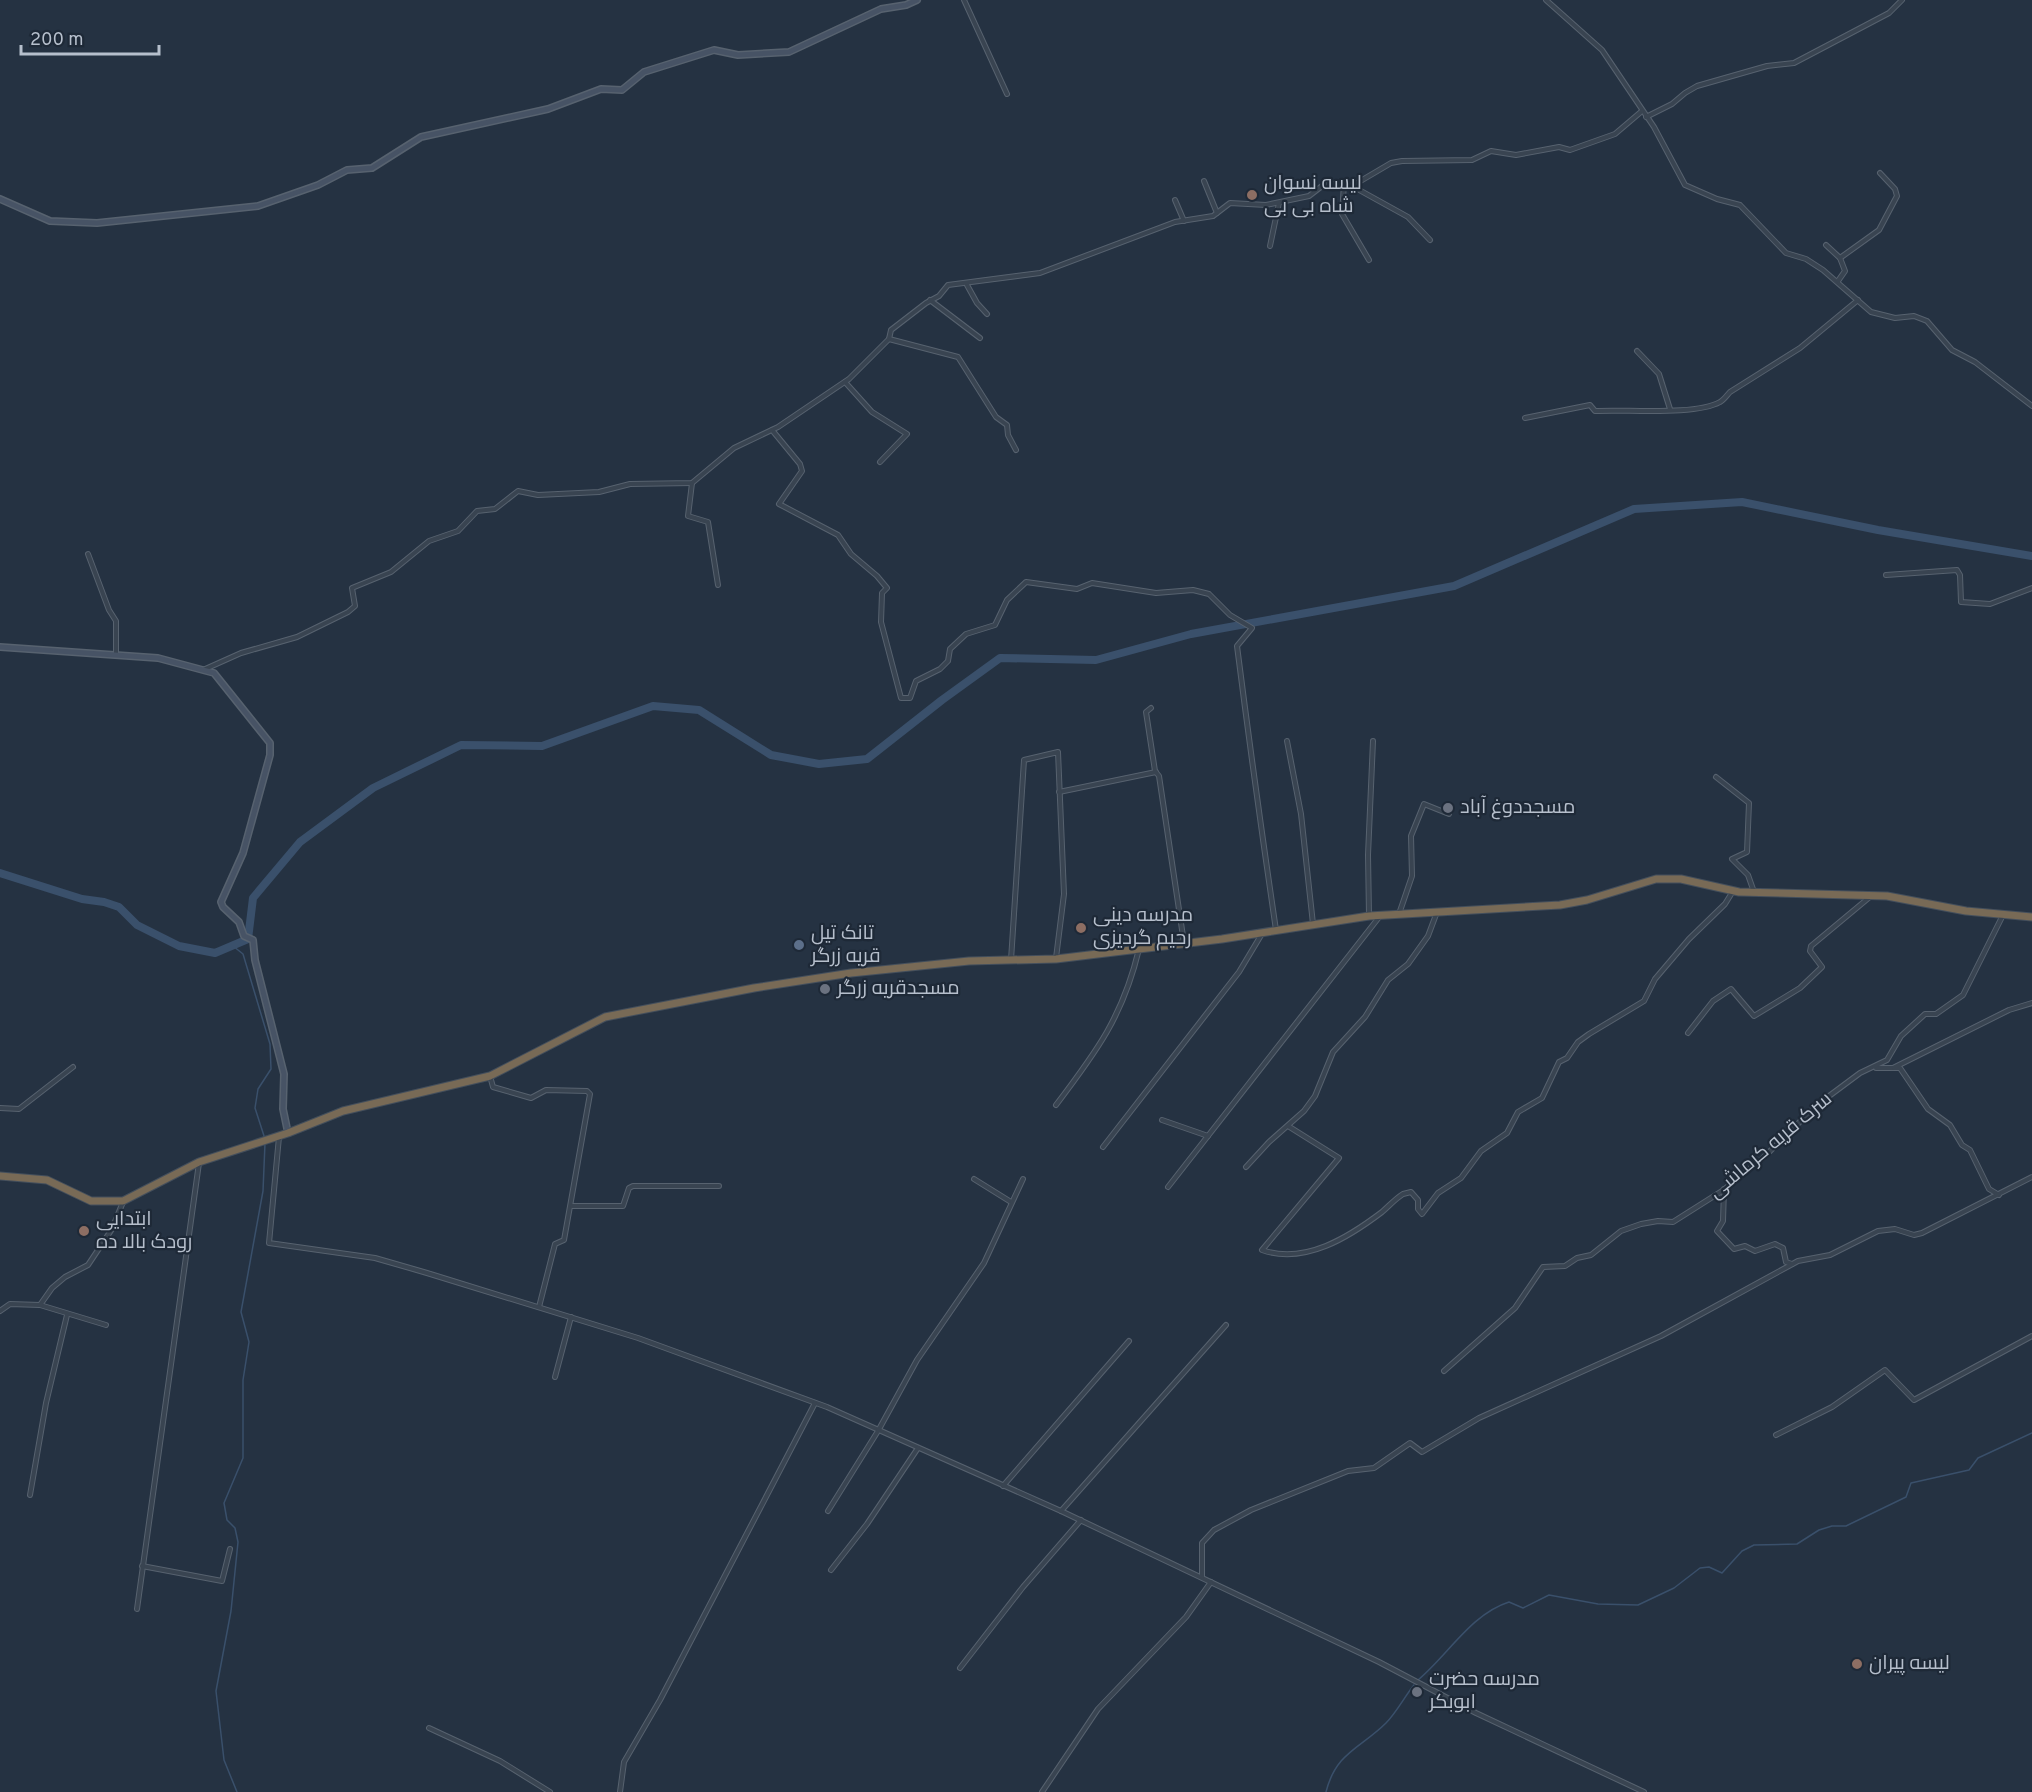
<svg xmlns="http://www.w3.org/2000/svg" width="2032" height="1792" font-family="Overpass,Cairo,sans-serif">
	<rect width="100%" height="100%" fill="#253242"/>
	<g fill="none" stroke-linecap="round" stroke-linejoin="round">
		<g stroke="#3a506b" stroke-width="1.5">
			<path d="M233,946l10,8 27,90 1,25 -13,20 -3,19 10,31"/>
			<path d="M1418,1680c30,-25 53,-66 91,-78l14,6 26,-13 49,9 40,1 36,-17 26,-20 9,-1 13,6 20,-22 12,-6 43,-1 22,-14 13,-4h14l60,-29 5,-14 58,-13 9,-12 54,-25"/>
			<path d="M237,1792l-13,-32 -8,-69 15,-80 7,-69 -3,-14 -8,-8 -3,-17 19,-45v-78l6,-38 -8,-30 22,-121 2,-48"/>
			<path d="M1326,1792c10,-40 35,-44 60,-69 10,-10 19,-27 28,-38"/>
		</g>
		<path stroke="#3a506b" stroke-width="8" d="M0,873l82,26 22,3 15,5 18,18 42,21 36,7 33,-14 5,-41 47,-56 73,-54 88,-43 81,1 111,-40 46,4 72,45 48,9 48,-5 75,-59 58,-42 96,2 95,-26 263,-48 180,-77 108,-7 136,28 154,26"/>
		<defs>
			<g id="street">
				<path d="M964,0l43,94"/>
				<path d="M1546,0l56,50 52,77 31,58 32,14 23,6 46,48 20,6 17,11 48,42 24,6 19,-2 13,5 25,29 23,12 57,44"/>
				<path d="M1646,117l26,-13 13,-11 12,-7 70,-20 27,-3 95,-50 13,-13"/>
				<path d="M1204,181l13,32"/>
				<path d="M1344,184l-2,30 27,46"/>
				<path d="M1352,186l56,31 22,23"/>
				<path d="M1175,200l9,21"/>
				<path d="M1826,245l14,13 5,13 -7,10"/>
				<path d="M1270,246l9,-43"/>
				<path d="M1840,258l39,-28 18,-34 -2,-7 -15,-16"/>
				<path d="M967,285l10,18 10,11"/>
				<path d="M930,300l50,38"/>
				<path d="M889,339l69,18 38,60 11,8 1,10 8,15"/>
				<path d="M1637,351l22,23 11,35"/>
				<path d="M845,382l27,30 35,22 -27,28"/>
				<path d="M1525,418l65,-13 5,6c30,-2 100,5 125,-9 4,-2 7,-7 10,-10l70,-44 58,-48"/>
				<path d="M772,430l28,34 2,7 -23,33 59,31 13,19 26,22 10,12 -5,5 -1,29 20,76h9l6,-17 24,-12 8,-8 2,-12 16,-15 29,-9 12,-25 19,-18 51,7 15,-6 64,10 37,-3 16,4 21,21 22,13 -15,18c12,94 25,189 39,284"/>
				<path d="M692,483l-4,33 20,6 10,63"/>
				<path d="M88,554l21,56 7,11v33"/>
				<path d="M1886,575l71,-5 3,5 1,27 29,2 42,-16"/>
				<path d="M203,670l38,-17 56,-16 51,-25 7,-6 -3,-18 39,-16 38,-31 29,-10 19,-20 18,-2 23,-18 20,4 61,-3 31,-8 62,-1 42,-35 44,-21 71,-48 40,-40 2,-9 35,-27 13,-7 9,-11 92,-12 135,-51 38,-6 17,-13 36,2 43,-9 13,-10 17,-3 13,3 39,-23 11,-2 70,-1 19,-9 25,4 43,-8 11,3 45,-16 27,-23"/>
				<path d="M1151,708l-5,4 9,59 4,5 25,167"/>
				<path d="M1287,741l14,73 12,110"/>
				<path d="M1716,777l33,26 -2,49 -15,7 16,16 6,17"/>
				<path d="M1059,792l97,-20"/>
				<path d="M1399,914l13,-38 -1,-40 13,-32 25,10"/>
				<path d="M1369,915l-1,-60 5,-114"/>
				<path d="M1011,960l13,-200 34,-8 6,142 -8,64"/>
				<path d="M1688,1033l25,-32 18,-12 23,27 46,-28 22,-21 -12,-16 1,-5 60,-50"/>
				<path d="M1876,1068h17l116,-58 23,-7"/>
				<path d="M1894,1068h6l28,41 22,16 12,20 8,5 19,39 10,6"/>
				<path d="M490,1076l3,11 38,11 15,-8 41,1 3,3 -26,146 -9,4 -16,63"/>
				<path d="M1056,1105c41,-54 67,-89 83,-156"/>
				<path d="M0,1108l19,1 54,-42"/>
				<path d="M1162,1120l46,16"/>
				<path d="M1288,1126l51,32 -77,92c43,15 87,-13 120,-38 7,-6 13,-13 21,-18l8,-2 7,8v9l4,5 16,-21 23,-15 20,-27 26,-18 11,-21 24,-14 17,-36 8,-4 11,-16 11,-8 55,-33 11,-22 34,-40 36,-35 8,-13"/>
				<path d="M279,1137l-10,106 106,15 52,15 211,65 189,69 234,104 318,151 97,51 168,79"/>
				<path d="M1103,1147l136,-175 24,-40"/>
				<path d="M1246,1167l23,-25 35,-31 11,-15 18,-44 32,-35 23,-37 20,-16 20,-28 9,-24"/>
				<path d="M974,1179l37,23"/>
				<path d="M1168,1187l212,-271"/>
				<path d="M1724,1189l-1,32 -6,10 17,18 11,-3 10,5 20,-7 8,4 3,14 6,2"/>
				<path d="M572,1206h51l6,-18 4,-2h86"/>
				<path d="M40,1305l66,20"/>
				<path d="M0,1311l10,-7 30,1 12,-17 13,-11 23,-12 24,-36 11,-27"/>
				<path d="M1444,1371l71,-63 28,-41 22,-1 12,-8 14,-3 30,-24 20,-7 17,-3 15,1 49,-31 41,-33 54,-53 43,-32 27,-13 14,-24 24,-22h11l27,-19 40,-80"/>
				<path d="M555,1377l16,-60"/>
				<path d="M1776,1435l56,-28 53,-37 29,30 118,-64"/>
				<path d="M1003,1486l126,-145"/>
				<path d="M30,1495l16,-92 21,-88"/>
				<path d="M828,1511l50,-80 39,-71 67,-97 39,-84"/>
				<path d="M1061,1511l165,-186"/>
				<path d="M142,1566l80,15 8,-32"/>
				<path d="M831,1570l36,-46 51,-76"/>
				<path d="M1202,1577v-34l12,-13 37,-20 97,-39 26,-3 36,-25 12,9 57,-34 182,-82 137,-75 32,-6 48,-24 17,-2 19,6 8,-2 110,-56"/>
				<path d="M137,1609l62,-446"/>
				<path d="M960,1668l63,-81 58,-67"/>
				<path d="M429,1728l71,33 50,31"/>
				<path d="M620,1792l4,-30 36,-62 155,-297"/>
				<path d="M1042,1792l56,-83 88,-92 25,-35"/>
			</g>
			<g id="secondary">
				<path d="M0,199l50,22 47,2 161,-17 60,-21 29,-15 25,-2 49,-31 127,-28 53,-20 21,1 22,-18 70,-22 24,5 51,-3 92,-43 25,-4 11,-5"/>
				<path d="M0,647l158,11 56,15 56,70v12l-27,98 -22,49 2,5 16,15 5,14 9,4 2,20 29,114 -1,35 5,24"/>
			</g>
			<path id="highway" d="M0,1176l47,4 44,21h32l76,-39 89,-29 55,-22 147,-35 115,-59 149,-29 97,-15 118,-12 87,-2 166,-20 147,-23 191,-11 27,-5 69,-21h25l58,13 148,4 79,15 66,6"/>
		</defs>
		<use href="#street" stroke="#57626f" stroke-width="6"/>
		<use href="#secondary" stroke="#57626f" stroke-width="8"/>
		<use href="#highway" stroke="#444f5c" stroke-width="9"/>
		<use href="#street" stroke="#394451" stroke-width="4"/>
		<use href="#secondary" stroke="#475365" stroke-width="5"/>
		<use href="#highway" stroke="#786a56" stroke-width="7"/>
	</g>
	<g fill="#8d6e63" stroke="#1e2937" stroke-width="2">
		<circle cx="1252" cy="195" r="6"/>
		<circle cx="1081" cy="928" r="6"/>
		<circle cx="84" cy="1231" r="6"/>
		<circle cx="1857" cy="1664" r="6"/>
	</g>
	<g fill="#6b7280" stroke="#1e2937" stroke-width="2">
		<circle cx="1448" cy="808" r="6"/>
		<circle cx="825" cy="989" r="6"/>
		<circle cx="1417" cy="1692" r="6"/>
	</g>
	<circle fill="#5c6f8a" stroke="#1e2937" stroke-width="2" cx="799" cy="945" r="6"/>
	<g text-anchor="middle" dominant-baseline="central" stroke-width="4.5" stroke-linejoin="round" paint-order="stroke">
		<g font-size="20" fill="#b6bfcc" stroke="#1e2937" text-anchor="start">
			<text x="1264" y="184">لیسه نسوان<tspan x="1264" dy="23">شاه بی بی</tspan></text>
			<text x="1460" y="808">مسجددوغ آباد</text>
			<text x="1093" y="916">مدرسه دینی<tspan x="1093" dy="23">رحیم گردیزی</tspan></text>
			<text x="811" y="934">تانک تیل<tspan x="811" dy="23">قریه زرگر</tspan></text>
			<text x="837" y="989">مسجدقریه زرگر</text>
			<text x="96" y="1220">ابتدایی<tspan x="96" dy="23">رودک بالا ده</tspan></text>
			<text x="1869" y="1664">لیسه پیران</text>
			<text x="1429" y="1680">مدرسه حضرت<tspan x="1429" dy="23">ابوبکر</tspan></text>
		</g>
		<g font-size="20" fill="#b6bfcc" stroke="#1e2937">
			<text transform="translate(1771 1146) rotate(-40)">سرک قریه کرماشی</text>
		</g>
	</g>
	<path d="M21 45v9h138v-9" fill="none" stroke="#b6bfcc" stroke-width="3"/>
	<text x="30" y="45" font-size="18" fill="#b6bfcc" stroke="#1e2937" stroke-width="4.5" paint-order="stroke">200 m</text>
</svg>
